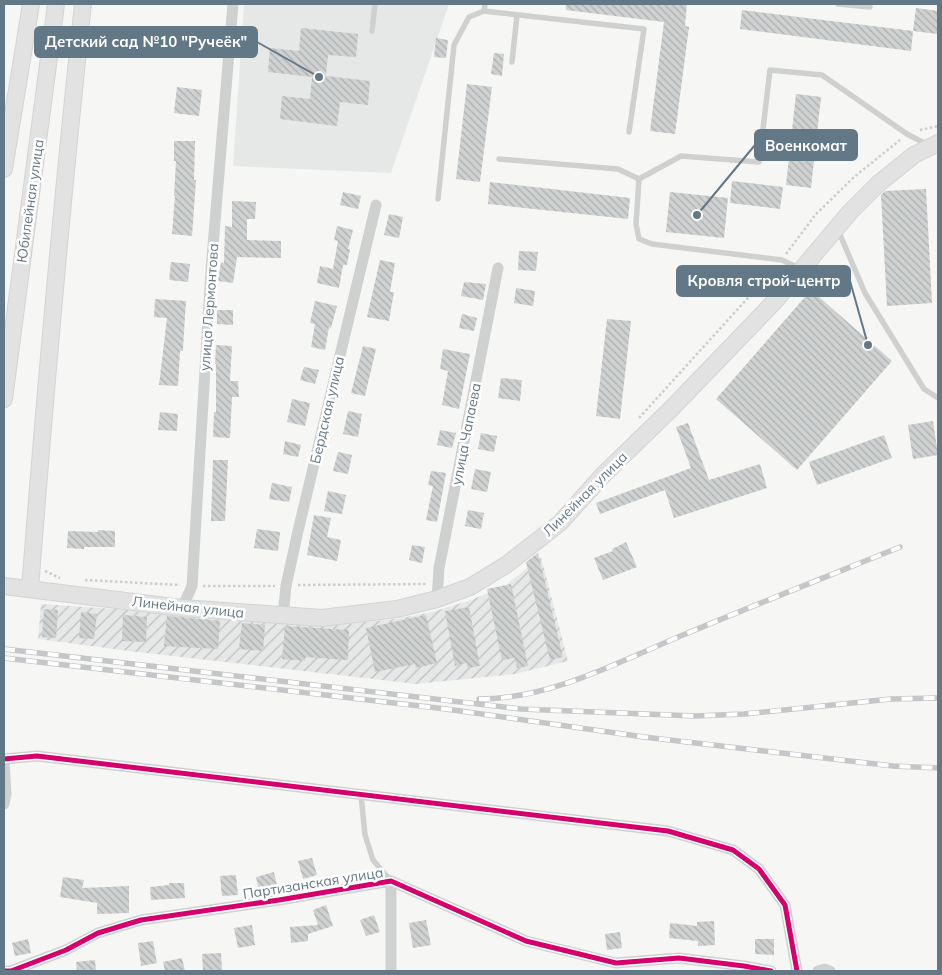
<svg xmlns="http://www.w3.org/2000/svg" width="942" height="975" font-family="Mulish,sans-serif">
	<defs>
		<pattern id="industrial-furrows" width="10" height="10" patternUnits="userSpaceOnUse" patternTransform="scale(1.25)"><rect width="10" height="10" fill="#e6e7e7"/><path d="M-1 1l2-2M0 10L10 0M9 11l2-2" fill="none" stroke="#bec0c1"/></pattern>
		<pattern id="building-back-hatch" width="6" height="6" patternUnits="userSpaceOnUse" patternTransform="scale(1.25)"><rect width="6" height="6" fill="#d0d2d2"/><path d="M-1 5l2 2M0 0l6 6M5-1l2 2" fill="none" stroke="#acafb0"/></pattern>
	</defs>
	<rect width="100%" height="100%" fill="#f6f6f4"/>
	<path fill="#e6e7e7" d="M244,4h205l-58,169 -158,-7z"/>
	<path fill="url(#industrial-furrows)" d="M541,557l27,104 -53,13 -99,10 -287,-33 -91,-12 3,-35 192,13 59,6 55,1 49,-5 36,-7 39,-12 34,-14z"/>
	<g fill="url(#building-back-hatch)">
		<path d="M566,4h121l-2,22 4,1 -14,107 -25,-3 14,-109 -98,-12z"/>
		<path d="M916,8l22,3v23l-25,-3z"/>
		<path d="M742,10l171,21 -2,20 -171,-22z"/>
		<path d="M168,26l27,3 -3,27 -26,-3z"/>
		<path d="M301,28l57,6 -2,23 -28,-2 -2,21 44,5 -2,24 -28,-3 -3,24 -57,-7 2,-23 28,3 2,-22 -44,-5 2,-24 29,3z"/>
		<path d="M436,38l12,2 -2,18 -12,-1z"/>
		<path d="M494,53l10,1 -2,22 -11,-2z"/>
		<path d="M467,84l25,3 -12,95 -24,-3z"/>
		<path d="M177,87l25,3 -3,26 -25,-3z"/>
		<path d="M796,94l25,3 -10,91 -25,-3z"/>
		<path d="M174,141h21l-1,39h2l-4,56 -20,-2 3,-38h-1l2,-35h-2z"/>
		<path d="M732,181l51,6 -3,22 -50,-6z"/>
		<path d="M490,182l140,16 -2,21 -140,-15z"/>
		<path d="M926,189l6,114 -45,3 -6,-111 4,-4z"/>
		<path d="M343,192l18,4 -3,13 -18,-4z"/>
		<path d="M670,192l58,6 -4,40 -58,-6z"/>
		<path d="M232,201l24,1 -1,17h-8v21l34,1v17l-44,-1 -4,26 -15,-2 3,-19 3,1 1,-37 7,1z"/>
		<path d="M389,214l14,3 -4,21 -15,-3z"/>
		<path d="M337,226l16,4 -5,19h2l-3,16h-4l-4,23 -22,-5 3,-17 13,3 5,-28 -4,-1z"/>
		<path d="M519,251l19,1 -2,19 -18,-1z"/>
		<path d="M380,260l15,3 -5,29h4l-5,29 -22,-4z"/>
		<path d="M171,262l19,2 -2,18 -19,-2z"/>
		<path d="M464,282l22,2 -3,16 -22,-4z"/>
		<path d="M516,288l19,3 -2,15 -19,-3z"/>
		<path d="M811,290l81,71 -95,109 -81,-71z"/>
		<path d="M155,299l31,2 -2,31 -1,19h-3l-2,35 -19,-1 8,-67 -13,-1z"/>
		<path d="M315,301l22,5 -6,22 -2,-1 -4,23 -14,-3 4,-23 -5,-1z"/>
		<path d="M217,310h16v15l-16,-1z"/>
		<path d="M462,314l15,4 -3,13 -15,-3z"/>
		<path d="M607,319l24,2 -11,98 -24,-3z"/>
		<path d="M216,345l16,1 -2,35h8l1,16h-7l-2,41 -17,-1 1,-25h2v-48h-1z"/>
		<path d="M363,346l13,3 -11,47 -14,-3z"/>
		<path d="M443,349l27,5 -11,55 -17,-4 6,-34 -8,-2z"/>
		<path d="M304,367l15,3 -4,14 -15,-4z"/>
		<path d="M501,378l21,2 -2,21 -22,-3z"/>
		<path d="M292,399l18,4 -5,23 -18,-4z"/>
		<path d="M348,411l14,3 -4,23 -15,-3z"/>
		<path d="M160,412l18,2 -1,17 -19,-1z"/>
		<path d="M933,421l5,34 -25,4 -5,-34z"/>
		<path d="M688,423l21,57 51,-16 7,24 -93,30 -9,-28 -65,24 -4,-11 95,-35 -15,-41z"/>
		<path d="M440,430l16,3 -4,15 -15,-3z"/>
		<path d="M481,433l16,3 -3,16 -16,-3z"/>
		<path d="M884,435l8,23 -75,27 -8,-23z"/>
		<path d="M285,441l16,4 -3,12 -15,-3z"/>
		<path d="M338,452l14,3 -4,19 -15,-3z"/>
		<path d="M213,460h15l-3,61h-14z"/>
		<path d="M475,469l16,3 -4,20 -16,-3z"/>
		<path d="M431,471l15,2 -9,49 -11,-2 7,-34 -5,-1z"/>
		<path d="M272,483l20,4 -3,15 -20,-3z"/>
		<path d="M328,491l18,4 -4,19 -18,-3z"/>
		<path d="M468,510l16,3 -3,16 -16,-3z"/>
		<path d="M314,515l17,3 -4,19 14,3 -4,21 -30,-6z"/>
		<path d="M257,529l23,3 -2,19 -24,-3z"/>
		<path d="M98,530l17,1v16h-31v2l-17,-1 1,-17 30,1z"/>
		<path d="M626,542l11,25 -34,13 -9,-22 19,-7 -1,-2z"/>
		<path d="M412,545l13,2 -3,16 -13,-3z"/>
		<path d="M538,553l25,104 -13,3 -24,-98z"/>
		<path d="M511,584l17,82 -11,2 -2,-10 -13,2 -15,-71z"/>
		<path d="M469,607l11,59 -13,2v-5l-12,3 -10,-55z"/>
		<path d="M44,609l14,1 -2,28 -14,-1z"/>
		<path d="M81,612l16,2 -3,25 -15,-1z"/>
		<path d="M123,615l24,2 -1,25 -24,-1z"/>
		<path d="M426,615l11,48 -21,5 -1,-4 -40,8 -9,-44z"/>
		<path d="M167,616l53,5 -2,28 -54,-3z"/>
		<path d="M242,623l23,2 -2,26 -24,-2z"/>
		<path d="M285,626l64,4 -1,30 -43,-3v4l-23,-2z"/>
		<path d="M312,858l5,17 -14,4 -5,-18z"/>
		<path d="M274,872l4,18 -18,4 -4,-17z"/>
		<path d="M236,875l2,20 -16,1 -2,-20z"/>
		<path d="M63,877l21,3 -2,8 47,-2v27l-32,1v-11l-37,-6z"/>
		<path d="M169,883h15l1,15 -34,2 -1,-13 19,-2z"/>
		<path d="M326,905l7,21 -25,8v7l-17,2 -1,-16 28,-2 -5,-15z"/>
		<path d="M374,915l6,17 -14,4 -6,-16z"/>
		<path d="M426,920l5,25 -18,3 -4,-25z"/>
		<path d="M714,921l1,24 -17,1v-5l-29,-3 1,-15 27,3v-4z"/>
		<path d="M252,925l3,20 -17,3 -4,-20z"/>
		<path d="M620,932l2,16 -15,2 -2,-16z"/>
		<path d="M28,939l3,14 -16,3 -3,-13z"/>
		<path d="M755,939h19v16l-19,-1z"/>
		<path d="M153,941l4,22 -16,3 -3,-23z"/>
		<path d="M221,953l1,17 -19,1 -1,-17z"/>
		<path d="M182,958l3,13h-20l-2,-9z"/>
		<path d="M95,960l1,11h-19l-1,-9z"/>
	</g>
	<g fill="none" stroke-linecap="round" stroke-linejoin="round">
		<defs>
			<g id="secondary">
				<path d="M4,169l27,-165"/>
				<path d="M4,399l52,-395"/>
				<path d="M4,586l178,22 140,10 75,-9 40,-10 33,-12 36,-22 54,-42 43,-48 68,-66 104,-108 75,-89 28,-28 36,-29 24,-12"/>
				<path d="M30,589c15,-195 32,-390 53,-585"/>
			</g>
		</defs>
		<use href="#secondary" stroke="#d2d4d4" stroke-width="18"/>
		<g stroke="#cccdce" stroke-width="2.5" stroke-dasharray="2.5 2.5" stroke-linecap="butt">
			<path d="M920,130l18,-4"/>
			<path d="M786,254l30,-40 38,-37 46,-37"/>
			<path d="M639,418l136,-150"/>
			<path d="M45,571l15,7"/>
			<path d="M85,580l95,5"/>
			<path d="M298,585l129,-1"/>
			<path d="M203,586h72"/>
		</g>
		<g stroke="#cfd1d1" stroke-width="5.5">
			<path d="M838,4l32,3"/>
			<path d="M484,11l160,18 -15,103"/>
			<path d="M372,31l3,-27"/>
			<path d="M512,62l5,-47"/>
			<path d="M499,159l119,10 21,10 -3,45 3,15 13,5 130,16 19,9"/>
			<path d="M639,179l42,-23 78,6 11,-92 52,5 85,59 21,11"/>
			<path d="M438,199l16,-154 15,-28 15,-6 1,-7"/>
			<path d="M838,230l27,63 59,96 14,9"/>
			<path d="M361,795l4,40 8,25 18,21"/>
		</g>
		<g stroke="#cfd1d1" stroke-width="11">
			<path d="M437,599l2,-31 59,-300"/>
			<path d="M182,608l10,-22 19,-316 22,-266"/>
			<path d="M283,616l3,-30 12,-55 78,-326"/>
			<path d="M4,759l33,-3 631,75 65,19 26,19 26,36 12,66"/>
			<path d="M4,759l2,35 -2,10"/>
			<path d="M4,971h7l55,-21 32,-17 43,-13 138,-20 112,-19 135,60 90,22 63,-5 65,8 27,5"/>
			<path d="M391,971v-90"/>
			<path d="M818,971l7,-2 5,2"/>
		</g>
		<use href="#secondary" stroke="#e2e2e3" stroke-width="16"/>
		<defs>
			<g id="rail">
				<path d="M4,649l517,60 174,7 49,-2 147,-15 47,-1"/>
				<path d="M4,658l442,51 198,28 249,29 45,2"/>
				<path d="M479,699c72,0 139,-37 204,-64 72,-30 145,-59 217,-88"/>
			</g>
		</defs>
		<use href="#rail" stroke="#c4c6c7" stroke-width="5.5"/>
		<use href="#rail" stroke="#fff" stroke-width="4" stroke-dasharray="11" stroke-linecap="butt"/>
		<defs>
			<g id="cycleway">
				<path d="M4,759l33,-3 631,75 65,19 26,19 26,36 12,66"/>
				<path d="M4,971h7l55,-21 32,-17 43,-13 138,-20 112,-19 135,60 90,22 63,-5 65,8 27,5"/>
			</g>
		</defs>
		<use href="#cycleway" stroke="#fff" stroke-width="8"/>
		<use href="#cycleway" stroke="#d6006c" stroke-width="5"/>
	</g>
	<g text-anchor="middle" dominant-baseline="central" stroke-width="5" stroke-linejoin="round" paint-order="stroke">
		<g font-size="14" fill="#637887" stroke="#fff">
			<text transform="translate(30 201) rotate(-82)">Юбилейная улица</text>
			<text transform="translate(209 307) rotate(-86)">улица Лермонтова</text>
			<text transform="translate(327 410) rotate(-77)">Бердская улица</text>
			<text transform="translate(466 434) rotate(-79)">улица Чапаева</text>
			<text transform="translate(585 494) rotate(-45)">Линейная улица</text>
			<text transform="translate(188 607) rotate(6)">Линейная улица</text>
			<text transform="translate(313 883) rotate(-9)">Партизанская улица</text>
		</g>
	</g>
	<path fill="none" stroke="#637887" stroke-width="2" d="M319 77L257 42M697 215L755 145M868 345L850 281"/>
	<g fill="#637887" stroke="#fff" stroke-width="2">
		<circle cx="319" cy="77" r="5"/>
		<circle cx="697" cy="215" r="5"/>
		<circle cx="868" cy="345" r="5"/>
	</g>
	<g fill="#637887" stroke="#637887" stroke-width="2">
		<rect x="35" y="27" width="222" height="30" rx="5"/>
		<rect x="755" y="130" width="102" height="30" rx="5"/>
		<rect x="677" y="266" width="173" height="30" rx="5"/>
	</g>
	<g font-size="15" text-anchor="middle" font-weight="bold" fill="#fff">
		<text x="146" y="47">Детский сад №10 "Ручеёк"</text>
		<text x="806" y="151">Военкомат</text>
		<text x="764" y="286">Кровля строй-центр</text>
	</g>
	<rect width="942" height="975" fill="none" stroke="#637887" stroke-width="10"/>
</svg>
